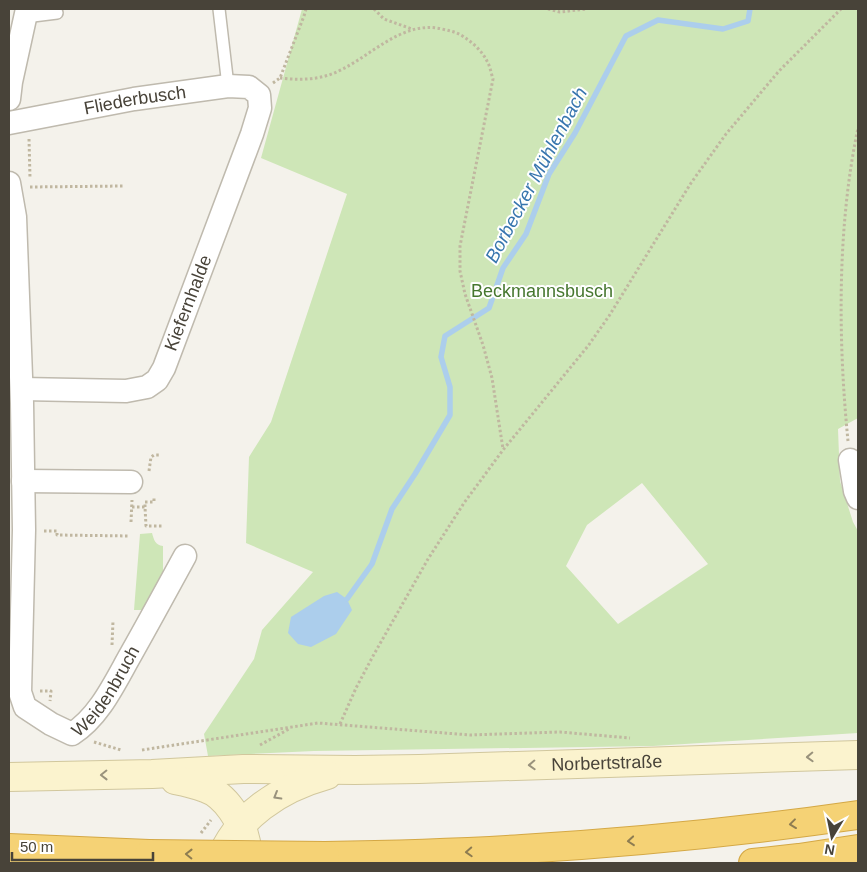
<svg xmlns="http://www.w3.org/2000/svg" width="867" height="872" font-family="Helvetica,sans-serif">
	<rect width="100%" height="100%" fill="#f4f2eb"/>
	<g fill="#cee6b7" fill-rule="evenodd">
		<path d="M302,9h556v409l-20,11 2,52 13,41 5,9v202l-205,13 -339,5 -106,5 -4,-22 50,-75 8,-29 51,-58 -67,-29 3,-86 22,-35 76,-228 -86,-36zM642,483l66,81 -90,60 -52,-58 21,-41z"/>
		<path d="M152,533c2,7 3,12 11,13v33l-18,31h-11l6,-76z"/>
	</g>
	<path fill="#acceec" d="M337,592l10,7 5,11 -16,24 -25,13 -13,-3 -10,-11 3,-16 33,-21z"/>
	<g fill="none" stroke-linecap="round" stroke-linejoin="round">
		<path stroke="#acceec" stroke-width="5.5" d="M347,599l25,-35 20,-55 23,-35 35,-59v-28l-9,-30 4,-21 44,-28 14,-40 23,-34 23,-60 26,-41 51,-97 32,-16 65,9 25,-8 2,-12"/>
		<defs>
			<g id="lane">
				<path d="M219,9l9,77"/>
				<path d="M25,17l32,-4"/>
			</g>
			<g id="street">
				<path d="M9,99l2,-17 16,-73"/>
				<path id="s1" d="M9,123l125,-24 94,-13 21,1 10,8 1,13 -8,26 -88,234 -7,12 -10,7 -21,4 -104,-2"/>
				<path id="s2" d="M9,183l6,34 7,186 2,127 -4,162 5,15 26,17 21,10c28,-18 43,-52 59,-80 18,-32 36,-65 54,-98"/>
				<path d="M850,460l5,31 3,7"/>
				<path d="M23,481l108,1"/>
			</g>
			<g id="secondary">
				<path id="s3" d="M9,777l143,-3 91,-5 112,1 64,-1 439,-14"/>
				<path d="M175,780c10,2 20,4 30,8 21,7 37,34 41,54"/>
				<path d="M219,863c17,-47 61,-75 108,-88"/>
			</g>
			<g id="highway">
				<path d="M9,848l140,6"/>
				<path d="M325,856c66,-1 132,-3 197,-7 113,-7 225,-18 336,-34"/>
				<path d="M753,863l46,-5 59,-9"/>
			</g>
		</defs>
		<use href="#lane" stroke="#bfbaae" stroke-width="14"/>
		<use href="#street" stroke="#bfbaae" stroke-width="25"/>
		<use href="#secondary" stroke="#d1c79d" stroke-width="30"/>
		<use href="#highway" stroke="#d4a845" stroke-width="30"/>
		<g stroke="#c0b7a0" stroke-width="3" stroke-dasharray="2.5 2.5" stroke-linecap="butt">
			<path d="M374,9l10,10 28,10"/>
			<path d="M548,9l12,3 27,-3"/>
			<path d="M280,78c16,2 33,2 49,-3 38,-13 70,-56 113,-46 8,2 15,3 22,8 9,6 18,14 23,24 3,5 4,12 6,18l-33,167v25l5,23 18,51 9,33 11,71"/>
			<path d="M273,83l7,-5 24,-62 2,-7"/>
			<path d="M29,139l1,39"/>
			<path d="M30,187l94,-1"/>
			<path d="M848,441c-10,-101 -11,-214 10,-313"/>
			<path d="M149,471l2,-14 3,-2h5"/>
			<path d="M132,507h13l1,19h17"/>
			<path d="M145,507v-5h9v-4"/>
			<path d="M131,522l1,-22"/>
			<path d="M44,531h13v4l73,1"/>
			<path d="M112,645l1,-24"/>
			<path d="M40,691h11l-1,10"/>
			<path d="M340,724l16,-36 17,-32 55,-97 36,-56 39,-53 85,-104 21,-30 82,-133 35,-49 53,-63 62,-62"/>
			<path d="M94,742l27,8"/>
			<path d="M260,745l29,-16"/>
			<path d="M142,750l176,-27 152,12 90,-3 70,6"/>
			<path d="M201,833l10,-13"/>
		</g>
		<use href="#lane" stroke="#fff" stroke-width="11"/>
		<use href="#street" stroke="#fff" stroke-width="22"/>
		<use href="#secondary" stroke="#fbf3ce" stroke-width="28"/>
		<use href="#highway" stroke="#f5d275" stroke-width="28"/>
		<defs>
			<path id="highway-bridge" d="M149,854l176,2"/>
		</defs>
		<use href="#highway-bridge" stroke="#d4a845" stroke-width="30" stroke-linecap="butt"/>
		<use href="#highway-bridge" stroke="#f5d275" stroke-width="28"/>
	</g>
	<defs><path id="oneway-chevron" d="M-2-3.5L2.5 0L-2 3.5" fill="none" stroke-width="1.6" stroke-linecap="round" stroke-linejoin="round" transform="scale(1.25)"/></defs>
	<g stroke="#99927c">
		<use href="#oneway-chevron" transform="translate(810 757) rotate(178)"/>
		<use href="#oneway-chevron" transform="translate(532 765) rotate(178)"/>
		<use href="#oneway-chevron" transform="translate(104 775) rotate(179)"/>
		<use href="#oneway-chevron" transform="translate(277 796) rotate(150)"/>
	</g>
	<g stroke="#8d7c51">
		<use href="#oneway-chevron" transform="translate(793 824) rotate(173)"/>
		<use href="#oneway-chevron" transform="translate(631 841) rotate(175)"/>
		<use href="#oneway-chevron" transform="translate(469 852) rotate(177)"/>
		<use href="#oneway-chevron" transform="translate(189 854) rotate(-179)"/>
	</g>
	<g text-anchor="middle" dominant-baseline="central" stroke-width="4" stroke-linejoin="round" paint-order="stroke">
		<g font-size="18" fill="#484339" stroke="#fff">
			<text stroke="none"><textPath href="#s1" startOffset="128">Fliederbusch</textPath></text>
			<text transform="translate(188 303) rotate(-69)">Kiefernhalde</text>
			<text stroke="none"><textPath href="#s2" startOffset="635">Weidenbruch</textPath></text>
			<text stroke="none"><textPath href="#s3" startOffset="598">Norbertstraße</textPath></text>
		</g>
		<g font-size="18" fill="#46772f" stroke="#fff">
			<text x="542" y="291">Beckmannsbusch</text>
		</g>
		<g font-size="19" font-style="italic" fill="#3876ae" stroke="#fff">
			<text transform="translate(536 175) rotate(-62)">Borbecker Mühlenbach</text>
		</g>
	</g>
	<rect width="867" height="872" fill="none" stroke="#484339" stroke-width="20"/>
	<g transform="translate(832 837) rotate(190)" stroke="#ffffff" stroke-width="4" paint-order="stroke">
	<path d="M0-4L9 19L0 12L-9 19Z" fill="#484339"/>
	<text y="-8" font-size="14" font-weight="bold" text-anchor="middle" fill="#484339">N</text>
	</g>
	<path d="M12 852v8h141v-8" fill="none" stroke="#484339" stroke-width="2.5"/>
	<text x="20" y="852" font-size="15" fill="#484339" stroke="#ffffff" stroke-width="4" paint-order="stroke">50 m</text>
</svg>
